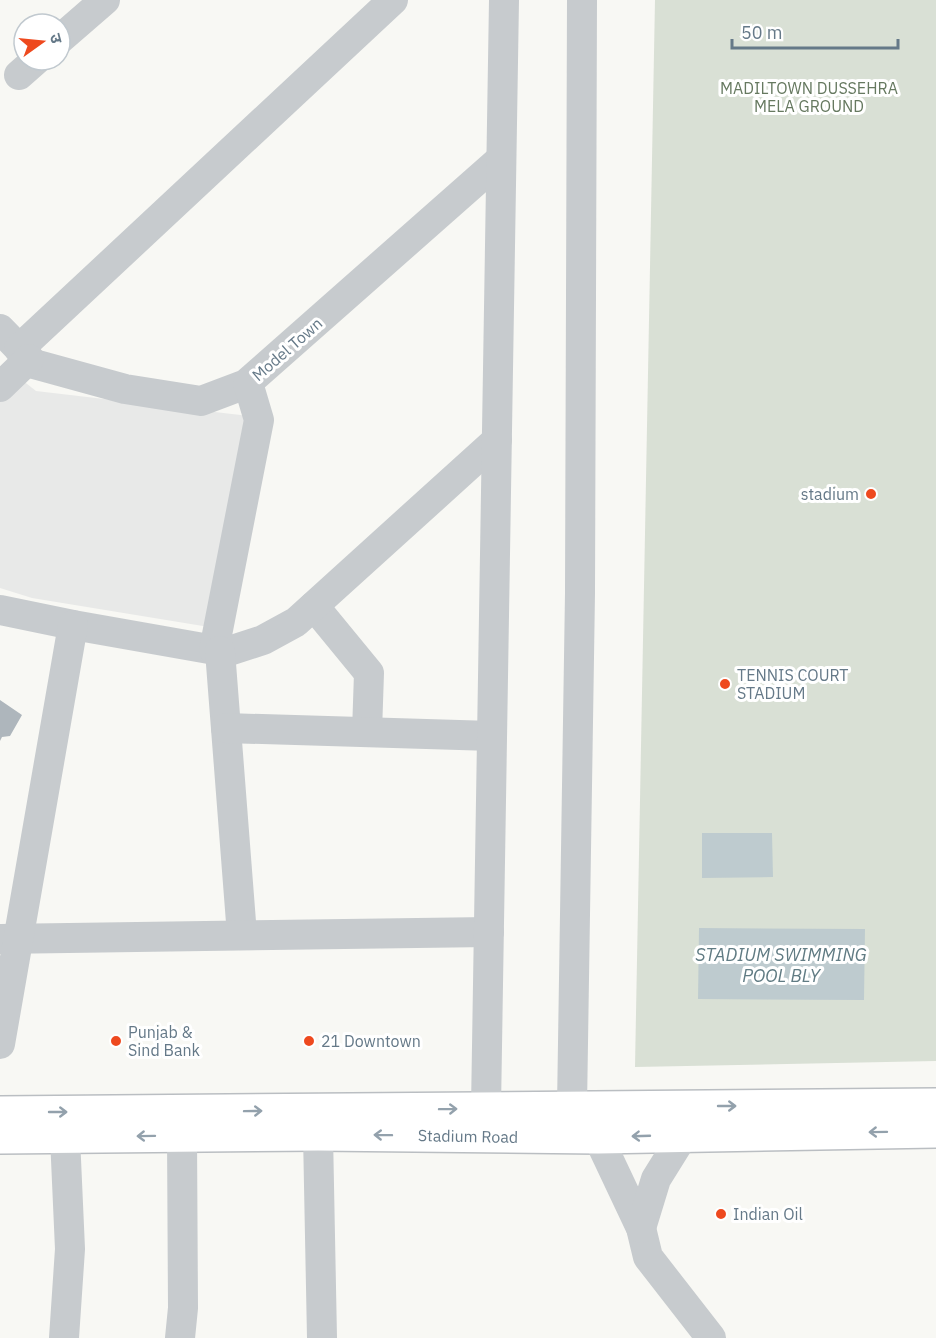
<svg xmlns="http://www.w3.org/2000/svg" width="936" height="1338" font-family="'IBM Plex Sans','Noto Sans Devanagari',sans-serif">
	<rect width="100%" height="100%" fill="#f8f8f4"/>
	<path fill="#e8e9e8" d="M22,380l14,11 213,25 -40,211 -177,-29 -32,-10v-187z"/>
	<path fill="#d9e0d5" d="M655,0h281v1061l-301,6z"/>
	<g fill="#becbcf">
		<path d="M702,833h70l1,44 -71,1z"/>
		<path d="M699,928l166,1 -1,71 -166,-1z"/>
	</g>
	<path fill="#aeb6bc" d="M0,700l22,15 -12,21 -8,1 -2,4z"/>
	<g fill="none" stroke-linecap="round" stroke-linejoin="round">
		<defs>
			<g id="major">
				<path d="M0,1113l936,-8"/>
				<path d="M0,1137l318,-3 280,3 338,-6"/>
			</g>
		</defs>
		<use href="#major" stroke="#babec2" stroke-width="36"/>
		<g stroke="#c7cbce" stroke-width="30">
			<path d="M60,39l45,-39"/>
			<path d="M19,75l17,-15"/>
			<path d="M0,329l34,35 91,25 76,12 45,-17 255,-225"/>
			<path d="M19,349l374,-349"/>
			<path d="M0,387l29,-28"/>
			<path d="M314,606l55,67 -2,59"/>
			<path d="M0,610l73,15 153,27 37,-12 33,-18 201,-182"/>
			<path d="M214,650l45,-230 -11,-37"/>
			<path d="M220,651l22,284"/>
			<path d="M226,728l266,8"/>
			<path d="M0,939l489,-7"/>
			<path d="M0,1044l73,-419"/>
			<path d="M486,1108l18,-1108"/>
			<path d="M602,1115l-4,22 43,91 7,29 63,81"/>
			<path d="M569,1131l3,-24 8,-514 2,-593"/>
			<path d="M318,1134l4,204"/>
			<path d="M641,1228l15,-49 28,-45v-18"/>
			<path d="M64,1338l6,-89 -5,-112"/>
			<path d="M180,1338l3,-30 -1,-172"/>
		</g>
		<use href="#major" stroke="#fff" stroke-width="33"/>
	</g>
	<defs><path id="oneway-shaft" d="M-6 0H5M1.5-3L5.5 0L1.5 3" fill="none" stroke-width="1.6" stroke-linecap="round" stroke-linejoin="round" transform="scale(1.5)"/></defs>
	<g stroke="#93a1ac">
		<use href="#oneway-shaft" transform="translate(727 1106)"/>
		<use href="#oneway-shaft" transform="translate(448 1109) rotate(-1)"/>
		<use href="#oneway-shaft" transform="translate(253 1111) rotate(-1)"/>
		<use href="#oneway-shaft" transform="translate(58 1112)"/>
		<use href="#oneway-shaft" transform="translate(878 1132) rotate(179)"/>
		<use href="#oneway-shaft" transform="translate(383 1135) rotate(-179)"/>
		<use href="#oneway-shaft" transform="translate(146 1136) rotate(179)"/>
		<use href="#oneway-shaft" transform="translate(641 1136) rotate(178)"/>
	</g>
	<g fill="#ee491e" stroke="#fff" stroke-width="2">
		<circle cx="871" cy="494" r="6"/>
		<circle cx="725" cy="684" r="6"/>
		<circle cx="116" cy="1041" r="6"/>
		<circle cx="309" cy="1041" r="6"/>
		<circle cx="721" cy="1214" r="6"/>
	</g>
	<g text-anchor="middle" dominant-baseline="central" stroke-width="6" stroke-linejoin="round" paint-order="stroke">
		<g font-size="16" fill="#667960" stroke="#fff">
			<text x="809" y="88">MADILTOWN DUSSEHRA<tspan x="809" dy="18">MELA GROUND</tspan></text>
		</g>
		<g font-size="16" fill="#657988" stroke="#fff">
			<text transform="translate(287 349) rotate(-41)">Model Town</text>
			<text transform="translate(468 1136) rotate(1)">Stadium Road</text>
		</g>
		<g font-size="16" fill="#657988" stroke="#fff" text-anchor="start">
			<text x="859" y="494" text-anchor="end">stadium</text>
			<text x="737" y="675">TENNIS COURT<tspan x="737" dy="18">STADIUM</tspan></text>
			<text x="128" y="1032">Punjab &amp;<tspan x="128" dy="18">Sind Bank</tspan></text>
			<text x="321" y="1041">21 Downtown</text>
			<text x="733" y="1214">Indian Oil</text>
		</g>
		<g font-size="18" font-style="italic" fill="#607b83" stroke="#fff">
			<text x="781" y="954">STADIUM SWIMMING<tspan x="781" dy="21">POOL BLY</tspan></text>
		</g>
	</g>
	<g transform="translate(42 42) rotate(75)"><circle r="28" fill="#ffffff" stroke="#c1c9cf" stroke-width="1.5"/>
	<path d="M0-4.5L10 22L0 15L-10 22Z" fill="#ee491e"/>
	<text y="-9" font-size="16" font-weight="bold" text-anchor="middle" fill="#657988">उ</text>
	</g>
	<path d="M732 39v9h166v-9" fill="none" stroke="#657988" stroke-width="3"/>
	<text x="741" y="39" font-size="18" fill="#657988" stroke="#ffffff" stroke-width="4.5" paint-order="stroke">50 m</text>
</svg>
